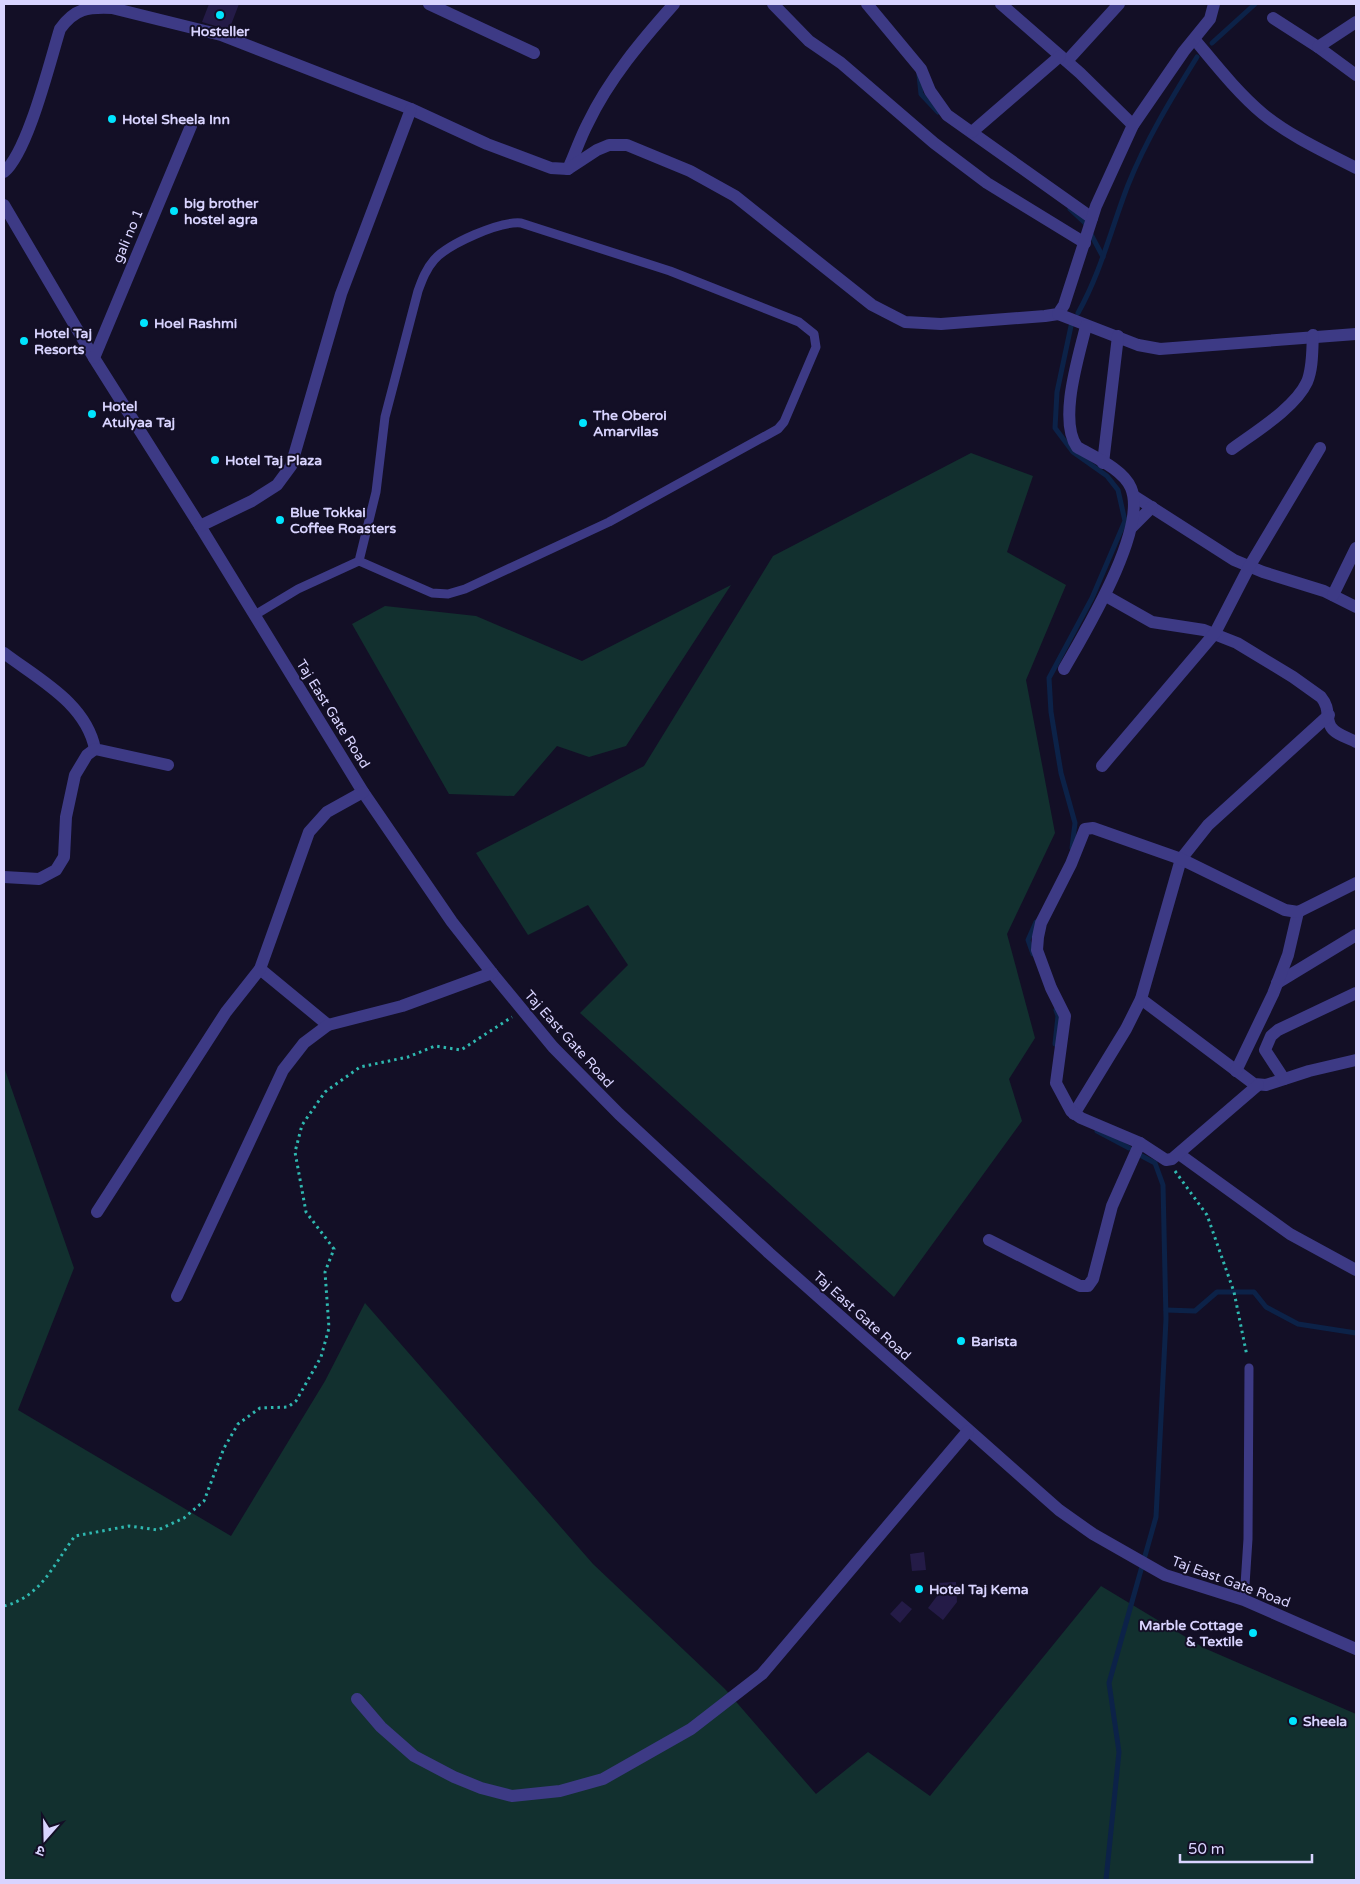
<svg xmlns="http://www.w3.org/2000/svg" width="1360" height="1884" font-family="'Varela Round','Noto Sans Devanagari',sans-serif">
	<rect width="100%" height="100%" fill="#130f26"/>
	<g fill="#12302f">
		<path d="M971,453l62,23 -26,76 59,33 -40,95 29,153 -48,101 28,104 -26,41 13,42 -128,176 -314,-284 48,-48 -40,-60 -60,30 -52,-82 168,-87 129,-210z"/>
		<path d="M731,585l-105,161 -37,11 -32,-11 -43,50 -65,-2 -97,-170 33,-18 91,10 106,45z"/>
		<path d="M4,1067l70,201 -56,142 213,126 94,-155 40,-78 228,261 132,125 91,105 52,-42 62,44 171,-210 103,62 152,66v166h-1352z"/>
	</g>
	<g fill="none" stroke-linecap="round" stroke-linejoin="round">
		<g stroke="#0c2248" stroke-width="5">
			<path d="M1212,43l43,-39"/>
			<path d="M919,75l2,19 17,18"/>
			<path d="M1070,209l15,14 18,34"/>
			<path d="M1078,313c23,-41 33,-84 50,-128 18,-45 43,-86 69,-128"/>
			<path d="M1071,326l-14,66 -2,36 18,24 34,24 11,14 7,31 -33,77 -43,80 2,34 10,61 14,50 -3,25"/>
			<path d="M1033,954l-5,-14 8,-18"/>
			<path d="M1055,1044l3,-28 -2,-6"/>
			<path d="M1097,1131l32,17"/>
			<path d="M1166,1310l29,1 22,-19h37l12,15 32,17 58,9"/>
			<path d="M1106,1880l13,-128 -10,-69 47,-166 10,-198 -3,-134 -8,-22 -15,-8"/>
		</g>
	</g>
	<g fill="#241b47">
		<path d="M209,4h30l-10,26 -27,-8z"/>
		<path d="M924,1552l2,18 -14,1 -2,-17z"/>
		<path d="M956,1582l1,20 -14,18 -15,-12 9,-12 -1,-13z"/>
		<path d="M902,1601l10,8 -12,14 -10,-9z"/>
	</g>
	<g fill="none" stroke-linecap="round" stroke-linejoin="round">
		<g stroke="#2fb8b0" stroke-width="3" stroke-dasharray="2.5 4" stroke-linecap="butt">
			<path d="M1175,1171l32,44 27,77 13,64"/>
			<path d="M4,1606c37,-9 49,-41 71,-70l54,-10 29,4 26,-12 20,-17 20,-53 14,-24 22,-16 28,-1 8,-6 25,-44 8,-29 -4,-56 9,-23 -28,-37 -11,-60 7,-27 23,-33 35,-25 48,-10 27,-11 26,4 51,-33"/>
		</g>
		<g stroke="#3d3a85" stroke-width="9">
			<path d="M255,615l43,-26 61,-28 73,32 16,1 17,-5 144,-67 169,-93 6,-7 32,-75 -2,-13 -15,-12 -129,-51 -149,-48c-22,-2 -73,21 -87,37 -8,9 -12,20 -16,31l-33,126 -9,75 -17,69"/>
			<path d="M1244,1600l4,-61 1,-171"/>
		</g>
		<g stroke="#3d3a85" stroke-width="12">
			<path d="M429,4l105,49"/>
			<path d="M773,4l36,37 32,22 93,80 53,40 98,60"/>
			<path d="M867,4l54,65 9,22 17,24 145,103"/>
			<path d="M1001,4l79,69 53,52"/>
			<path d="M1273,18l45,29 38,28"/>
			<path d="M1195,40c21,25 42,52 68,74 27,22 62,38 93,54"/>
			<path d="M1318,47l38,-25"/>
			<path d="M1067,61l52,-57"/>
			<path d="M972,132l88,-76"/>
			<path d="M568,169c7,-15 12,-31 20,-46 21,-44 54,-83 86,-119"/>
			<path d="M4,172c24,-20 46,-111 56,-143 15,-21 28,-22 52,-21l109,27 190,74 76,35 64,24 17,1 29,-19 12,-5h18l63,26 45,25 137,109 33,17 36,2 104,-8 13,-2 6,-9 32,-99 37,-81 51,-74 26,-32 4,-15"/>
			<path d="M4,205l90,153 106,168 163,266 89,130 40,51 61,74 66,67 150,139 290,257 34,24 72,41 79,25 112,49"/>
			<path d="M1058,314l80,31 22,4 196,-15"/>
			<path d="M94,358l97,-232"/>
			<path d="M1232,449c23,-17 63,-41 75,-67 6,-14 5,-32 6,-47"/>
			<path d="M1103,463l15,-127"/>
			<path d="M1134,496l100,64 29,12 61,19 32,16"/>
			<path d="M200,526l52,-25 25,-16 14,-19 50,-172 70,-185"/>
			<path d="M1132,527l20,-20"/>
			<path d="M1333,595l23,-47"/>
			<path d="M1106,596l46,26 52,8 33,13 56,34 28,20c10,12 4,21 10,30 5,8 18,11 25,15"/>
			<path d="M4,653c34,26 82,50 91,96l73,16"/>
			<path d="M1064,669c21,-37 84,-140 67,-181 -8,-19 -37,-31 -54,-41 -19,-27 2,-91 9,-121"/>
			<path d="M1102,766l113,-133 34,-66 71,-119"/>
			<path d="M4,877l35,2 17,-9 8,-13 2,-40 9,-42 12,-20 8,-6"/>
			<path d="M260,969l68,56"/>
			<path d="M1277,983l79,-48"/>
			<path d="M1141,999l113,85 12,1 43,-14 47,-11"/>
			<path d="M1236,1071l37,-77 15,-39 10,-43"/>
			<path d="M1284,1079l-19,-29 6,-14 7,-6 78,-37"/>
			<path d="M1074,1114l52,-85 15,-30 40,-140 27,-34 121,-110"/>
			<path d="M1140,1143l-59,-25 -10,-7 -15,-28 9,-67 -14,-28 -14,-38 1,-13 3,-14 30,-59 14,-35 8,-1 88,31 104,51 13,2 58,-29"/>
			<path d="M1179,1154l111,80 66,36"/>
			<path d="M97,1212l129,-200 34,-43 49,-137 18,-20 36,-20"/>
			<path d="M989,1240l91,46h8l5,-7 19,-73 28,-63 26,17 6,-1 86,-74"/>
			<path d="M177,1296l106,-226 21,-27 24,-18 74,-19 90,-33"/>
			<path d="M357,1699l24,28 33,29 40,21 27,11 31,8 48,-5 43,-12 88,-50 71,-55 206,-243"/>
		</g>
	</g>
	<g fill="#00e5ff" stroke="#130f26" stroke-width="2">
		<circle cx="220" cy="15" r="5"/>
		<circle cx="112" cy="119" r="5"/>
		<circle cx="174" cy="211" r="5"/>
		<circle cx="144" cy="323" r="5"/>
		<circle cx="24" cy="341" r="5"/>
		<circle cx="92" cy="414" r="5"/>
		<circle cx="583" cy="423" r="5"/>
		<circle cx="215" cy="460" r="5"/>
		<circle cx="280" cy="520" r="5"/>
		<circle cx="961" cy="1341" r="5"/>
		<circle cx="919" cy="1589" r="5"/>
		<circle cx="1253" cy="1633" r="5"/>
		<circle cx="1293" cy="1721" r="5"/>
	</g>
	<g text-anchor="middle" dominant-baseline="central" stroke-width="4" stroke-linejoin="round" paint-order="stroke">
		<g font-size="14" font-weight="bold" fill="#d9d4ff" stroke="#130f26" text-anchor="start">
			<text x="220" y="31" text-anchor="middle">Hosteller</text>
			<text x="122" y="119">Hotel Sheela Inn</text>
			<text x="184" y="203">big brother<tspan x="184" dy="16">hostel agra</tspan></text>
			<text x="154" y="323">Hoel Rashmi</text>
			<text x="34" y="333">Hotel Taj<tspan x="34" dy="16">Resorts</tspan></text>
			<text x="102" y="406">Hotel<tspan x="102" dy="16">Atulyaa Taj</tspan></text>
			<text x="593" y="415">The Oberoi<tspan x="593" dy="16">Amarvilas</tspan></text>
			<text x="225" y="460">Hotel Taj Plaza</text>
			<text x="290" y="512">Blue Tokkai<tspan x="290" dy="16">Coffee Roasters</tspan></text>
			<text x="971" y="1341">Barista</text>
			<text x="929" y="1589">Hotel Taj Kema</text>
			<text x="1243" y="1625" text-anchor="end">Marble Cottage<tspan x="1243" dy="16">&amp; Textile</tspan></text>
			<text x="1303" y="1721">Sheela</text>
		</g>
		<g font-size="14" fill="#d9d4ff" stroke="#130f26">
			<text transform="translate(128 236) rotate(-67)">gali no 1</text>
			<text transform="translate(333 714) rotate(58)">Taj East Gate Road</text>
			<text transform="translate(569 1039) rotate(48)">Taj East Gate Road</text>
			<text transform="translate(862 1316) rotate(42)">Taj East Gate Road</text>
			<text transform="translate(1231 1582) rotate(20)">Taj East Gate Road</text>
		</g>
	</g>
	<rect width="1360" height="1884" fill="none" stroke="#d9d4ff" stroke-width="10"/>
	<g transform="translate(45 1839) rotate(200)" stroke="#130f26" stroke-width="4" paint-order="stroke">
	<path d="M0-4L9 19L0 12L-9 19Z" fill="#d9d4ff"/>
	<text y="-8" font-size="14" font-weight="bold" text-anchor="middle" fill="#d9d4ff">उ</text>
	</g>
	<path d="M1180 1854v8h132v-8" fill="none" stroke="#d9d4ff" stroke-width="2.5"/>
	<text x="1188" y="1854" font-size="15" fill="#d9d4ff" stroke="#130f26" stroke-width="4" paint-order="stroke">50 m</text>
</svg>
